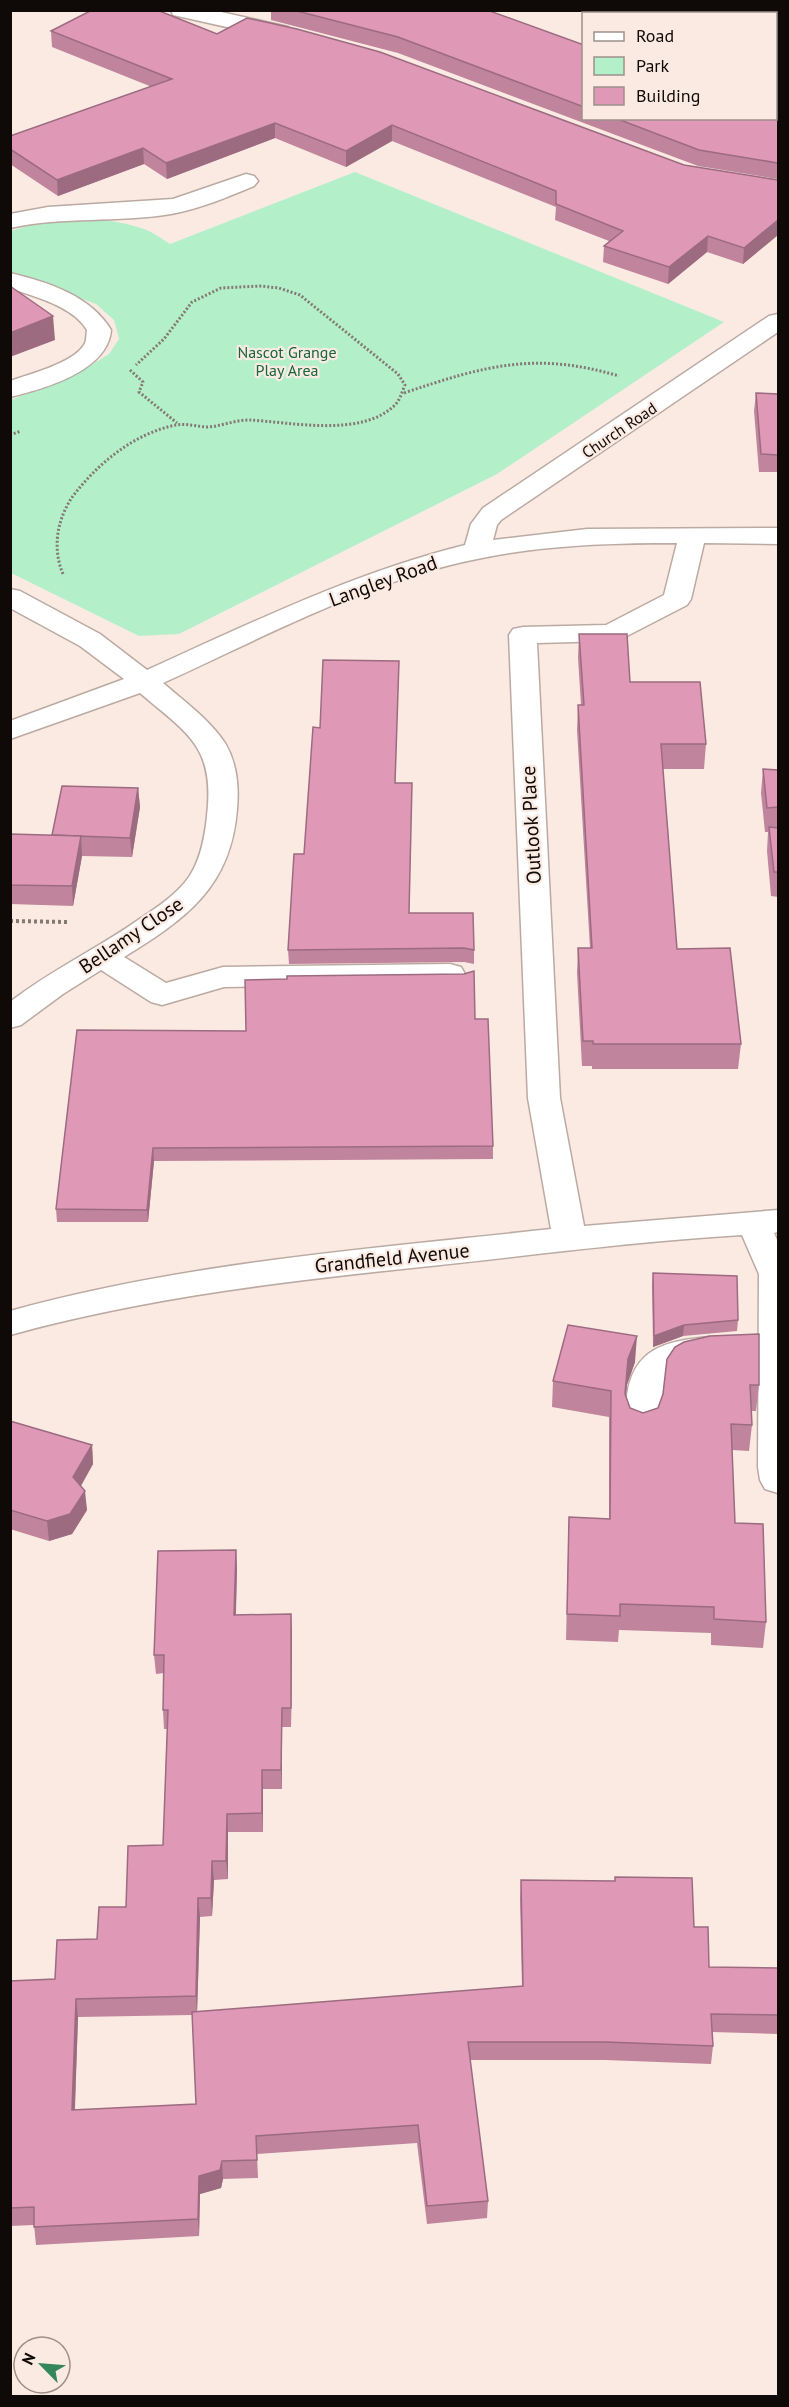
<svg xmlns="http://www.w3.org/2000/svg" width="789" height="2407" font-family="'PT Sans',sans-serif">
	<rect width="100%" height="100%" fill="#fbeae1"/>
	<path fill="#b3f0ca" d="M355,172l369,150 -227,152 -318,160 -40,2 -128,-63v-173l69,-28 29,-18 10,-15 -5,-19 -18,-16 -85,-32 -1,-41c42,-13 88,-17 131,-3 10,3 20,10 29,16z"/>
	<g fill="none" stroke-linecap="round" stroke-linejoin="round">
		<defs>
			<g id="minor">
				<path d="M171,10h41l76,17 3,5 -3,5 -8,2 -107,-24z"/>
				<path d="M246,174l8,2 4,5 -4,5c-27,11 -54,23 -83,28 -53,9 -107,2 -161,14v-14l38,-7 125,-8z"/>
				<path d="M10,273c38,9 81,23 101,57 -3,41 -67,59 -101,67v-16c20,-7 63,-18 74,-36 3,-4 2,-10 3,-15 -14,-24 -52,-33 -77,-42z"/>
				<path d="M778,314v18l-277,188 -4,5 -4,15 94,-11 191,-1v16l-74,-1 -13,56 -4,6 -66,34 -10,2 -74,2 23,455 24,128 194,-16v22l-4,1 4,9v251l-13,-4 -5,-9 -2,-13 1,-193 -17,-39c-101,6 -201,19 -302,30 -145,15 -289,31 -430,70v-24c177,-49 360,-62 541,-82l-23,-131 -19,-463 4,-6 10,-2 83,-2 58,-30 13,-52c-67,0 -134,2 -200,16 -110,22 -213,78 -314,124 22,19 46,36 62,60 12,20 14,44 12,66 -6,78 -51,110 -113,148l42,26 57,-16 227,-3 11,3 4,7 -4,7 -11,3 -226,3 -62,18 -11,-3 -50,-32 -38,24 -42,31 -11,3v-26c41,-32 89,-54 131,-84 17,-11 36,-24 48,-41 12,-18 16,-41 18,-61 8,-70 -19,-82 -67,-123l-130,46v-18l114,-42 -44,-33 -70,-38v-19l10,2 80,43 47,36c104,-47 206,-97 318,-125l6,-21 12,-16 286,-192z"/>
				<path d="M709,1337l12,3 5,9 -5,9c-19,5 -42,3 -56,19l-5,47 -6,9 -12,4 -12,-4c-7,-12 -4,-23 -3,-36 6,-49 39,-56 82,-60z"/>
			</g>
		</defs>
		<use href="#minor" stroke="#bbaaa2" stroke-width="3"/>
		<g stroke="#847973" stroke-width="3" stroke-dasharray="2 2" stroke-linecap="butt">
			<path d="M130,370l13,12 -4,10 38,31"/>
			<path d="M404,393c80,-27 131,-42 215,-17"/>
			<path d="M10,435l11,-4"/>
			<path d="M63,574c-11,-26 -6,-55 10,-78 25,-33 62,-63 103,-71 11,-2 22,2 32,2 14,-1 27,-7 41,-7 43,2 112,18 146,-15 5,-5 7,-13 10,-20l-7,-11 -98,-79 -21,-7 -19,-2 -39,2 -29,14 -28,37 -28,26"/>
		</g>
		<path stroke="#847973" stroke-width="4" stroke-dasharray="3 3" stroke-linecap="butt" d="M10,921l57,1"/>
		<use href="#minor" fill="#fff" fill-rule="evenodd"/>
	</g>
	<g fill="#c0849d" fill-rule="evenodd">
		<path d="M271,10h216l97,35v73h192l2,-108v225l-35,29 -36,-12 -39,32 -65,-22 1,-16 5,-5 -54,-21 1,-13 -164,-66 -46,26 -71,-29 -108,41 -23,-15 -86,32 -48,-32v-28l142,-49 -100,-40 -1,-16 166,3 467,131 94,15v-1l-80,-13 -300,-113 -127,-33z"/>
		<path d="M756,393l22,1v78h-19l-5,-61z"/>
		<path d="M579,634l51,48 76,62 -2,25h-41l14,180 64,95 -3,25h-146v-3h-10l-5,-93 1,-25h12l-13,-218 1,-25h3l-3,-47z"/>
		<path d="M399,661l-4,122 14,130 65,37v14l-10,-2 -175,2 -1,-14 16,-96 16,-126z"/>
		<path d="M763,769l15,1v127l-7,-1 -4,-45 1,-19h-3l-4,-39z"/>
		<path d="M138,788l2,19 -8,50 -50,-1 -9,50 -63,-2v-70l42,2z"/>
		<path d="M475,1019l18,127v13l-339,2 -6,61h-91l-1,-13 190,-178z"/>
		<path d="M653,1273l85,47 -1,11 -54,5 -30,11 -1,-63z"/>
		<path d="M667,1359l92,26 -3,26h-5l1,14 -3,26 -17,-1 3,73 31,99 -3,26 -52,-3v-12l-92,-3 -1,12 -52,-2 3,-123 40,2v-102l-57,-10 1,-26 82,-19 -8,23 -1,10 4,13 13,5 15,-5 5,-14z"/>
		<path d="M10,1421l82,24 1,19 -12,22 6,24 -15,24 -23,7 -39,-12z"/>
		<path d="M236,1550l1,19 -1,46 56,17 -1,95h-9v62h-19v43h-35v47l-14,1 -2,36 -12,1 -3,95 325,-25 -2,-88 1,-19 173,47 15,40 69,1v66l-66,-2 1,14 -2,18 -106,-4h-135l18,141 -1,17 -60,6 -10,-81 -160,11 1,24 -35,1 -2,9 -21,6 -1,42 -163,9 -2,-20 -24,1v-245l45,-2 42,-40 29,-32 37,-62 4,-116h-3l-1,-19 1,-37 -8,1 -2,-19zM192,2015l4,89 -121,6 3,-93z"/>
	</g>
	<g fill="#9c6b80">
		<path d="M275,123v15l-108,41 -1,-16z"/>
		<path d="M392,125v16l-46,26v-16z"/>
		<path d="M143,148l1,16 -86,32 -1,-16z"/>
		<path d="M778,220v15l-35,29 1,-16z"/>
		<path d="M708,236l-1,16 -39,32 1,-17z"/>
		<path d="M53,316l2,24 -45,17v-24z"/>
		<path d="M138,788l2,19 -8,50 -2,-19z"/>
		<path d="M81,836l1,20 -9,50 -1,-20z"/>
		<path d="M153,1148l1,13 -6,61 -1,-12z"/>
		<path d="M684,1325l-1,11 -30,11 1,-11z"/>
		<path d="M637,1336l-2,26 -8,23 -4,35 5,-61z"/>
		<path d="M92,1445l1,19 -18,32 -2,-19z"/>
		<path d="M85,1491l2,19 -15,24 -23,7 -2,-20z"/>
		<path d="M236,1550l1,19 -2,64 -1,-18z"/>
		<path d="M291,1614l1,18 -1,95z"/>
		<path d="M282,1708v81l-1,-19z"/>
		<path d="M262,1770l1,19v43l-1,-19z"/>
		<path d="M227,1814l1,18v47l-2,-18z"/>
		<path d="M212,1861l2,19 -2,36 -1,-18z"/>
		<path d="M198,1898l2,19 -3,98 -1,-19z"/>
		<path d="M76,1999l2,18 -4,111 -2,-18z"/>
		<path d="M222,2161l1,18 -2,9 -21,6 -1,42 -1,-17 1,-43z"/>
	</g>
	<g fill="#df99b7" stroke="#9c6b80" stroke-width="1.5">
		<path d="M92,10h65l60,24 30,-16 50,11 83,23 304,113 94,15v40l-34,28 -36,-12 -39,31 -65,-21 19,-15 -67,-27v-13l-164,-66 -46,26 -71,-28 -109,40 -23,-15 -86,32 -47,-31v-13l162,-57 -121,-48z"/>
		<path d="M293,10h194l97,35v62l-186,-70z"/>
		<path d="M745,10h33v153l-79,-13 -84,-32h161v-104h-36z"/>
		<path d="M10,286l43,30 -43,17z"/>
		<path d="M756,393l22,1v61l-17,-1z"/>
		<path d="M579,634h48l3,48h70l6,62h-45l16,205 53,-1 11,96h-148v-3h-10l-5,-93h14l-14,-243h6z"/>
		<path d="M323,660l76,1 -4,122h17l-3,130h64l1,37 -10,-2 -176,2 6,-96h10l9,-127 7,1z"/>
		<path d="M763,769l15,1v37l-11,1z"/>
		<path d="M62,786l76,2 -8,50 -78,-3z"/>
		<path d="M769,827l9,1v44h-4z"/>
		<path d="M10,834l71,2 -9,50 -62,-1z"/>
		<path d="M474,971l1,48h13l5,127 -340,2 -6,62 -91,-1 21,-179 169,1 -1,-51 42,-1v-3l177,-2z"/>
		<path d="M653,1273l84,3 1,44 -54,5 -30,11z"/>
		<path d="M568,1325l69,11 -9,23 -3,35 5,14 13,5 15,-5 5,-14 4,-35 8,-12 9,-5 26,-6 49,-2v51h-9l2,40 -21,-1 4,99 28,1 3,98 -52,-3v-12l-94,-3v12l-53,-2 2,-97 41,2 1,-128 -58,-10z"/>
		<path d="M10,1421l82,24 -19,32 12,14 -15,23 -23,7 -37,-11z"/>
		<path d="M236,1550l-2,65 57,-1v94h-9l-1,62h-19v43l-35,1 -1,47h-14l-1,37h-13l-2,98 -120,3 -4,111 124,-6 -4,-92 331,-26 -2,-106 94,1v-4l77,1 2,49h14l1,40 69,1v47l-67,-1 2,32 -107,-4h-138l20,159 -61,5 -9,-81 -162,11 1,24 -35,1 -2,9 -21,6 -1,43 -164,8v-20l-24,1v-227l45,-2 2,-39 40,-1 2,-32h27l2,-61 35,-1 5,-135h-5l1,-55h-10l4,-104z"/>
	</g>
	<g text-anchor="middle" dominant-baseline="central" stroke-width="4.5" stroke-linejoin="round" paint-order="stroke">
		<g font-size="16" fill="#16653f" stroke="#fbeae1">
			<text x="287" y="352">Nascot Grange<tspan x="287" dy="18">Play Area</tspan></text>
		</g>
		<g font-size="16" fill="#0f0a07" stroke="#fbeae1">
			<text transform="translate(619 430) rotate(-34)">Church Road</text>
		</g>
		<g font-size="20" fill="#0f0a07" stroke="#fbeae1">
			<text transform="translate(383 581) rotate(-20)">Langley Road</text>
			<text transform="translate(531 825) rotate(-93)">Outlook Place</text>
			<text transform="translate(131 935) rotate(-34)">Bellamy Close</text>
			<text transform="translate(392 1258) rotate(-6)">Grandfield Avenue</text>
		</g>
	</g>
	<rect width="789" height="2407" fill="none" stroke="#0f0a07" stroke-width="24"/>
	<rect x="582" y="12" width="195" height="108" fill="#fbeae1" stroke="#9d908a" stroke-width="1.5"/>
	<rect x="594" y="32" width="30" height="9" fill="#ffffff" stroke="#9d908a" stroke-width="1.5"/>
	<text x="636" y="42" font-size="18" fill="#0f0a07">Road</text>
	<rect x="594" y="57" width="30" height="18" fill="#b3f0ca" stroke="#9d908a" stroke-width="1.5"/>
	<text x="636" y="72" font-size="18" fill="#0f0a07">Park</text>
	<rect x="594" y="87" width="30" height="18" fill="#df99b7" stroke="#9d908a" stroke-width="1.5"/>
	<text x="636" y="102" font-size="18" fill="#0f0a07">Building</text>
	<g transform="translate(42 2365) rotate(295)"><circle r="28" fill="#fbeae1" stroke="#9d908a" stroke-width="1.5"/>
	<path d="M0-4.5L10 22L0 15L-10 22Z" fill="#33875a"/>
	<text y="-9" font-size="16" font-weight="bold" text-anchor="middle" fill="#0f0a07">N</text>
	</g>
</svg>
